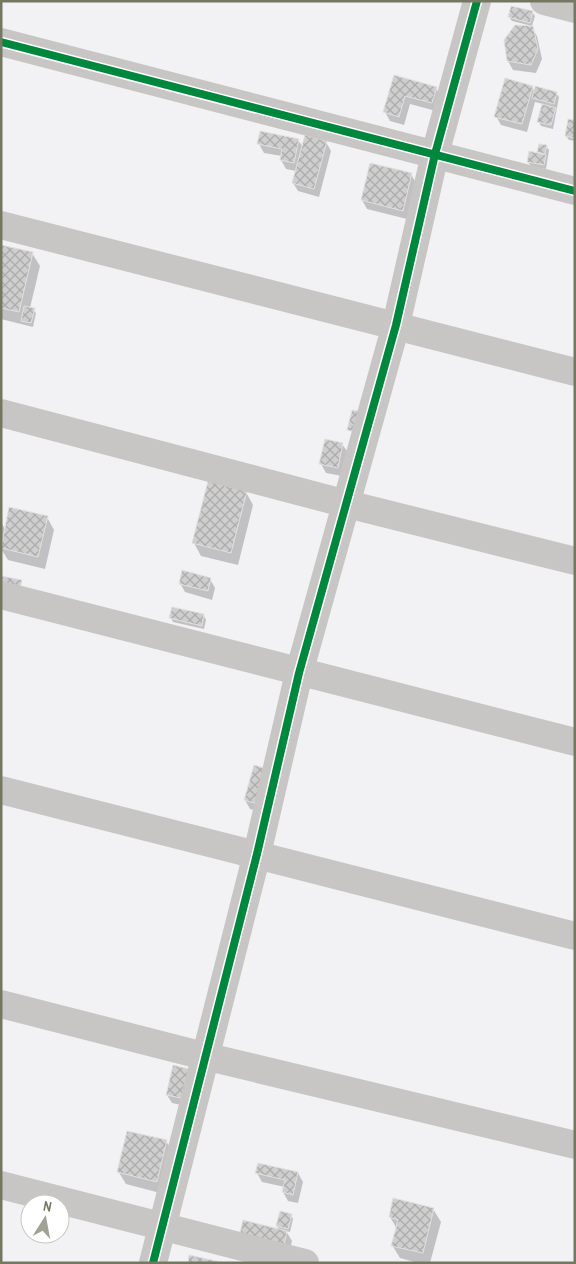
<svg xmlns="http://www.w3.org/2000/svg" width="576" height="1264" font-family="'Archivo Narrow',sans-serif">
	<defs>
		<pattern id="building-cross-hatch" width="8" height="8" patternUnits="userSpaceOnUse" patternTransform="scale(1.25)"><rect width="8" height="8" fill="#cfcece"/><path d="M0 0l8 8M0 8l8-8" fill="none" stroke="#adacab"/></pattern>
	</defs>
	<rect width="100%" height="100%" fill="#f2f1f3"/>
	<g fill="#0003">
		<path d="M532,12l3,4 -3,10 -20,-5 -3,-4z"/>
		<path d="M532,28l5,8 5,23 -6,14 -23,-3 -5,-9z"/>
		<path d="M395,76l41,12 5,9 -5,14 -26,-7 -6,21 -14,-4 -5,-9z"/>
		<path d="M532,87l3,5 21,1 3,4 -6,32 -12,-3 -2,-4 4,-18 -8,-2 -8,30 -26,-7 -5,-9z"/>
		<path d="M575,121v20l-6,-1 -3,-4z"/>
		<path d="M298,140l5,7 23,-5 5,9 -12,46 -21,-6 -5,-8 3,-12 -10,-2 -5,-9 1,-4 -18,-3 -5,-9z"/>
		<path d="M540,145l6,1 3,4 -3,19 -15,-3 -3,-4 10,-8z"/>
		<path d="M411,174l5,9 -9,36 -40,-10 -5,-9z"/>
		<path d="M1,246l31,7 8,13 -10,42 6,5 -3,14 -32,-8z"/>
		<path d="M342,444l5,7 -5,25 -16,-3 -5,-9z"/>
		<path d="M246,492l7,13 -15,60 -37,-9 -7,-13z"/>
		<path d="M47,517l7,13 -9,39 -37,-9 -7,-11v-27l4,7z"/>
		<path d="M210,579l5,9 -3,12 -27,-8 -5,-9z"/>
		<path d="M204,616l2,4 -2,9 -31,-7 -2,-4z"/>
		<path d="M254,766l12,47 -16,-4 -5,-9z"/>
		<path d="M174,1067l12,39 -14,-3 -5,-8z"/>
		<path d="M166,1141l8,13 -10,40 -38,-10 -8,-13z"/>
		<path d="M257,1173h41l5,9 -5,21 -10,-2 -5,-9 2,-5 -23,-5z"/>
		<path d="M433,1209l8,13 -11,41h-12l-18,-5 -8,-13 5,-16 -7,-12z"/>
		<path d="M291,1215l2,4 -3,13 -4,-1 6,10 -3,12 -43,-11 34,-11 -3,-5z"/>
	</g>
	<g fill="url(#building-cross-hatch)" stroke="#e2e1e2">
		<path d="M511,6l22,5 -3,12 -22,-6z"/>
		<path d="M515,25l18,1 5,23 -7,16 -24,-4 -3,-21z"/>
		<path d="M394,75l43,12 -5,16 -27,-7 -6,21 -16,-5z"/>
		<path d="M505,78l28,8 -11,38 -28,-7z"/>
		<path d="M535,86l22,6 -3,12 -22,-6z"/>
		<path d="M542,104l14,4 -5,17 -14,-3z"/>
		<path d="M568,119l7,1v18l-10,-2z"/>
		<path d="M260,131l39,8 -5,24 -14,-3 2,-11 -25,-5z"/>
		<path d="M305,135l22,6 -13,48 -22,-6z"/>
		<path d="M539,144l8,1 -2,9 -8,-2z"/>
		<path d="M529,151l17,4 -2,10 -17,-3z"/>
		<path d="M370,163l42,10 -9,38 -42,-11z"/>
		<path d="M1,245l32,7 -14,60 -18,-4z"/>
		<path d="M24,306l11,2 -4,15 -10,-2z"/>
		<path d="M352,410l16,3 -4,21 -17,-4z"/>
		<path d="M325,439l18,4 -5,25 -19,-4z"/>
		<path d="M208,481l39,10 -16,62 -39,-10z"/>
		<path d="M9,507l39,9 -10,41 -37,-9z"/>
		<path d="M182,570l29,8 -3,13 -29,-7z"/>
		<path d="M1,576l21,4 -3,11 -18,-5z"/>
		<path d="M172,607l32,7 -2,12 -33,-8z"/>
		<path d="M254,765l17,5 -9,35 -18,-5z"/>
		<path d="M173,1065l16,4 -8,29 -15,-3z"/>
		<path d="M127,1131l40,9 -10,42 -40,-10z"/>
		<path d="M258,1163l40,9 -5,23 -11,-3 3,-12 -30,-7z"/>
		<path d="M393,1198l41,10 -11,45 -32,-7 7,-26 -9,-3z"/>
		<path d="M280,1211l12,3 -4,15 -12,-3z"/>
		<path d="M243,1220l44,11 -3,14 -44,-12z"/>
		<path d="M189,1255l36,8h-37z"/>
	</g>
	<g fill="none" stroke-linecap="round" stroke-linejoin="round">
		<g stroke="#c7c6c5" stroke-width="28">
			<path d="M544,1l31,8"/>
			<path d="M1,42l574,149"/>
			<path d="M1,225l574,147"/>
			<path d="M1,413l346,91 228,57"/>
			<path d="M1,595l574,147"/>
			<path d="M1,790l574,146"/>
			<path d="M1,1004l203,52 371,89"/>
			<path d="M1,1185l304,78"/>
			<path d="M153,1263l104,-409 42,-181 97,-348 39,-171 42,-153"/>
		</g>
		<defs>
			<g id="cycleway">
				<path d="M1,42l574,149"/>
				<path d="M153,1263l104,-409 42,-181 97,-348 39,-171 42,-153"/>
			</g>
		</defs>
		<use href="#cycleway" stroke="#fff" stroke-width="11"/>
		<use href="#cycleway" stroke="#00873e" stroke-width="8"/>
	</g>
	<rect width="576" height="1264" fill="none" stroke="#747862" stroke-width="5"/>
	<g transform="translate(45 1219) rotate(11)"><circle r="24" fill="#ffffff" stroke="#c7c9c0"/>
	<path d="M0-4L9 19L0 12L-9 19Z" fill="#a0a295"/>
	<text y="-8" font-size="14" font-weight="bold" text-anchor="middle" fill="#747862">N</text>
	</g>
</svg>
